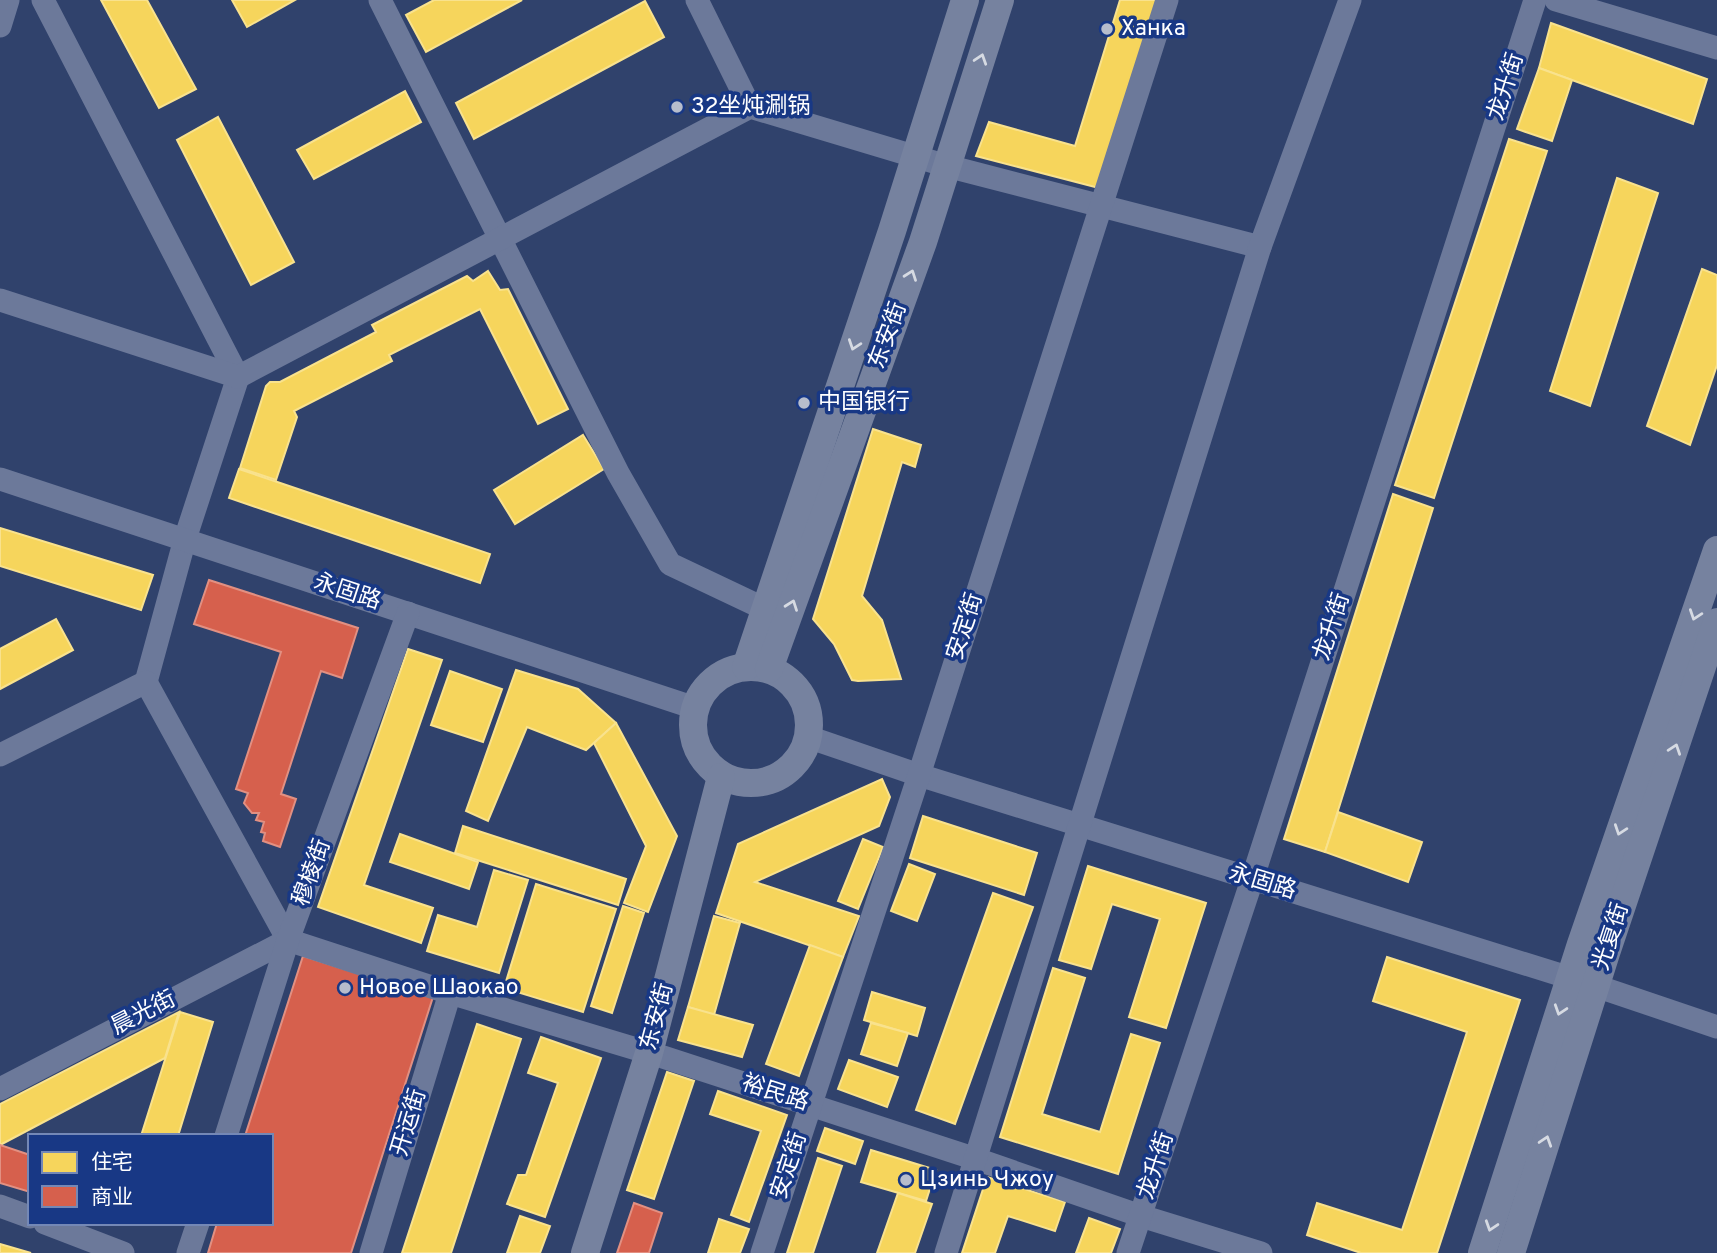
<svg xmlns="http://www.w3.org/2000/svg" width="1717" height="1253" font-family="Overpass,'Noto Sans SC',sans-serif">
	<rect width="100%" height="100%" fill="#30426c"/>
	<g fill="#f6d55c" stroke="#f9e28d" stroke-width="2">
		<path d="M101,0h46l49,89 -37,19z"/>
		<path d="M232,0h63l-48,27z"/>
		<path d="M434,0h88l-96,52 -20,-37z"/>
		<path d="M1120,0h37l-58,188 -123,-32 13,-34 86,24z"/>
		<path d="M645,1l19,36 -190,102 -18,-36z"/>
		<path d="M1551,23l156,56 -14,45 -154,-56z"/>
		<path d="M1539,68l33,12 -20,61 -35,-12z"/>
		<path d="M405,91l16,31 -107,57 -17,-29z"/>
		<path d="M218,117l76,145 -43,23 -74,-145z"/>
		<path d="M1509,139l38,12 -113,347 -39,-13z"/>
		<path d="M1617,178l41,15 -68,213 -40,-15z"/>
		<path d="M1702,269l15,6v90l-27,80 -43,-19z"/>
		<path d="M488,271l12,19 8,-1 60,120 -30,15 -58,-115 -91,46 3,6 -98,50 3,6 -21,63 -36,-12 26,-82 4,-4h10l96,-50 -4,-7 95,-49 6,5z"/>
		<path d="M873,429l48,16 -6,22 -13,-5 -40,134 20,24 19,59 -43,2 -6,-1 -18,-36 -21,-25z"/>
		<path d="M583,435l21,34 -89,55 -21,-34z"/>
		<path d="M239,469l251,85 -10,29 -251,-85z"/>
		<path d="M1393,494l40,14 -108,344 -41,-13z"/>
		<path d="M0,528l153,47 -12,35 -141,-44z"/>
		<path d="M56,619l17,31 -73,39v-40z"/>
		<path d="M408,649l34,11 -78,225 69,23 -12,35 -103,-36z"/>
		<path d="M516,670l62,19 38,34 -30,27 -59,-23 -39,94 -22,-10z"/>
		<path d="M450,671l52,18 -19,53 -52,-17z"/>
		<path d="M616,723l61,113 -29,76 -24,-9 22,-57 -52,-103z"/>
		<path d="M882,779l8,18 -11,29 -124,56 104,34 -16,41 -127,-44 22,-69z"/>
		<path d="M1338,812l84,30 -14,40 -83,-30z"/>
		<path d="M923,816l114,37 -13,42 -114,-37z"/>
		<path d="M463,826l163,53 -8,26 -163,-52z"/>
		<path d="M400,834l78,28 -9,27 -79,-27z"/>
		<path d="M863,839l20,8 -25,62 -20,-8z"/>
		<path d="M909,864l26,10 -18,47 -26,-10z"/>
		<path d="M1088,866l118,37 -40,125 -37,-11 31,-98 -48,-15 -21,65 -32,-9z"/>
		<path d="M494,870l34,10 -29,93 -72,-22 11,-36 39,12z"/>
		<path d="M536,884l80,25 -33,103 -79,-24z"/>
		<path d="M993,893l40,14 -78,217 -39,-14z"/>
		<path d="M623,906l21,7 -32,100 -21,-7z"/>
		<path d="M714,916l26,7 -26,92 -26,-8z"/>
		<path d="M810,945l33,12 -44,119 -33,-12z"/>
		<path d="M1387,957l133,43 -83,253h-76l-54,-18 10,-32 85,27 65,-198 -94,-31z"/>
		<path d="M1053,968l32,10 -43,136 58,18 31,-98 29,9 -42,131 -118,-37z"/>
		<path d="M872,992l53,16 -8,28 -53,-16z"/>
		<path d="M688,1007l65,18 -11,32 -64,-17z"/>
		<path d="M179,1012l-14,46 -165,87v-41z"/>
		<path d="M180,1012l33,10 -35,114h-37z"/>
		<path d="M871,1023l37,10 -11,33 -36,-12z"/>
		<path d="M477,1024l44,15 -70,214h-49z"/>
		<path d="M541,1037l60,21 -56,159 -38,-13 11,-29h8l32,-92 -30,-10z"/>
		<path d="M849,1060l49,17 -11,30 -49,-18z"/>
		<path d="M667,1072l27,9 -40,118 -27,-9z"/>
		<path d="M718,1091l69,24 -38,107 -18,-7 30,-84 -51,-17z"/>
		<path d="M825,1128l38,13 -8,23 -38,-13z"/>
		<path d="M871,1150l65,20 -10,31 -65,-19z"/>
		<path d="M818,1158l24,8 -29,87h-26z"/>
		<path d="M987,1177l78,25 -10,29 -47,-15 -13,37h-33z"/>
		<path d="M898,1193l34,11 -17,49h-38z"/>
		<path d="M520,1216l30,10 -10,27h-33z"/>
		<path d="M1089,1218l31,11 -9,24h-35z"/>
		<path d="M719,1219l30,10 -9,24h-32z"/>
		<path d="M0,1244l31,9h-31z"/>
	</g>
	<g fill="#d6604d" stroke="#e29082" stroke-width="2">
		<path d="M209,580l149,48 -16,50 -21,-7 -40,123 15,5 -16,48 -17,-6 2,-8 -4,-1 3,-10 -8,-2 3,-7h-7l-8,-10 4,-10 -12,-4 45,-137 -87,-28z"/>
		<path d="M303,956l130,41 -82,256h-143l9,-30h54v-87h-26z"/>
		<path d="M0,1145l30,10v37l-30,-9z"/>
		<path d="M634,1203l28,10 -13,40h-32z"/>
	</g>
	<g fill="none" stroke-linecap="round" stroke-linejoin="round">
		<g stroke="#6c799a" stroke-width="23">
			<path d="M43,0l195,377 -53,162 -39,143"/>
			<path d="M380,0l238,473 52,91 95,45"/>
			<path d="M697,0l53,107"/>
			<path d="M1556,0l161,48"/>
			<path d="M0,26l8,-26"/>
			<path d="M0,300l238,77 512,-270 197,59 313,81"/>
			<path d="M0,479l695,229"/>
			<path d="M808,737l111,38 677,211 121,41"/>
			<path d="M0,755l146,-73 142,258"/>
			<path d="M288,940l162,53 213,64 313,102 165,57 120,37"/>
			<path d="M0,1089l288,-149"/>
			<path d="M226,1136l62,-196 120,-327"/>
			<path d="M0,1206l30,11"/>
			<path d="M45,1223l78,30"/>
			<path d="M188,1253l10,-30"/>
			<path d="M371,1253l79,-260"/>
			<path d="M762,1253l157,-478 248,-775"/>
			<path d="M946,1253l314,-1006 90,-247"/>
			<path d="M1128,1253l124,-373 283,-880"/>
		</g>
		<g stroke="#76829f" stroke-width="28">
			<circle cx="751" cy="725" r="58"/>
			<path d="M746,667l146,-436 73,-231"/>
			<path d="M769,669l154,-427 77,-242"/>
			<path d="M585,1253l64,-200 72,-276"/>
			<path d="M1482,1253l99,-309 136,-394"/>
			<path d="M1511,1253l95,-300 111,-331"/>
		</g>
	</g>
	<defs><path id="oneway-chevron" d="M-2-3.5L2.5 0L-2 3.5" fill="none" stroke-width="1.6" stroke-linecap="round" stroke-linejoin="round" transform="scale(1.75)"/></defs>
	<g stroke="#d6dae2">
		<use href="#oneway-chevron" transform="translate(981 59) rotate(-72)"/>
		<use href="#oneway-chevron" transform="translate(911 275) rotate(-70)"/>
		<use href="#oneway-chevron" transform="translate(854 345) rotate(109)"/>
		<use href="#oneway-chevron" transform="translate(792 605) rotate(-70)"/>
		<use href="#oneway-chevron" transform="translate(1695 615) rotate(109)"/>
		<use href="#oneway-chevron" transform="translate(1675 749) rotate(-71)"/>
		<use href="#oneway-chevron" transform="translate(1620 830) rotate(109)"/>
		<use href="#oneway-chevron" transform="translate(1560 1010) rotate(108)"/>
		<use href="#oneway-chevron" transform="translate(1546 1141) rotate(-72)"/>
		<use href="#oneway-chevron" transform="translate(1491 1226) rotate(108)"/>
	</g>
	<g fill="#b7bdcc" stroke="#183885" stroke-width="2.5">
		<circle cx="1107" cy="29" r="7"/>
		<circle cx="677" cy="107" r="7"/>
		<circle cx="804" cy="403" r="7"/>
		<circle cx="345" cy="988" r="7"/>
		<circle cx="906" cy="1180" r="7"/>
	</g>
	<g text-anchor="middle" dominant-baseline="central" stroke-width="7" stroke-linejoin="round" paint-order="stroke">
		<g font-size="23" fill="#fff" stroke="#183885" text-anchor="start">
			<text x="1121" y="29">Ханка</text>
			<text x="691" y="107">32坐炖涮锅</text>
			<text x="818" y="403">中国银行</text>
			<text x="359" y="988">Новое Шаокао</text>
			<text x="920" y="1180">Цзинь Чжоу</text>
		</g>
		<g font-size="23" fill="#fff" stroke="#183885">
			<text transform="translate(1507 87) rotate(-72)">龙升街</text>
			<text transform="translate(889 336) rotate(-70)">东安街</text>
			<text transform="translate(347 593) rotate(18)">永固路</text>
			<text transform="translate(966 627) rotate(-72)">安定街</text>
			<text transform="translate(1333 627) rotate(-72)">龙升街</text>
			<text transform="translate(313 873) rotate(-70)">穆棱街</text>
			<text transform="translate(1262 883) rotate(17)">永固路</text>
			<text transform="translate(1612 937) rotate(-72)">光复街</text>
			<text transform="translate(144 1014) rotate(-27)">晨光街</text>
			<text transform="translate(658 1017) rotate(-75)">东安街</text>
			<text transform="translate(775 1094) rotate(18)">裕民路</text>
			<text transform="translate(410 1123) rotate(-73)">开运街</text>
			<text transform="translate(790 1166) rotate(-72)">安定街</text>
			<text transform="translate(1157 1166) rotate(-72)">龙升街</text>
		</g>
	</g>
	<rect x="28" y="1134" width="245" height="91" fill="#183885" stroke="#7488b6" stroke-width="2"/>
	<rect x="42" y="1152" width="35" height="21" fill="#f6d55c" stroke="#7488b6" stroke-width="2"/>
	<text x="91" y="1169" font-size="21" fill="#ffffff">住宅</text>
	<rect x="42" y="1186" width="35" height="21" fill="#d6604d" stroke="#7488b6" stroke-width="2"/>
	<text x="91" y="1204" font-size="21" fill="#ffffff">商业</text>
</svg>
